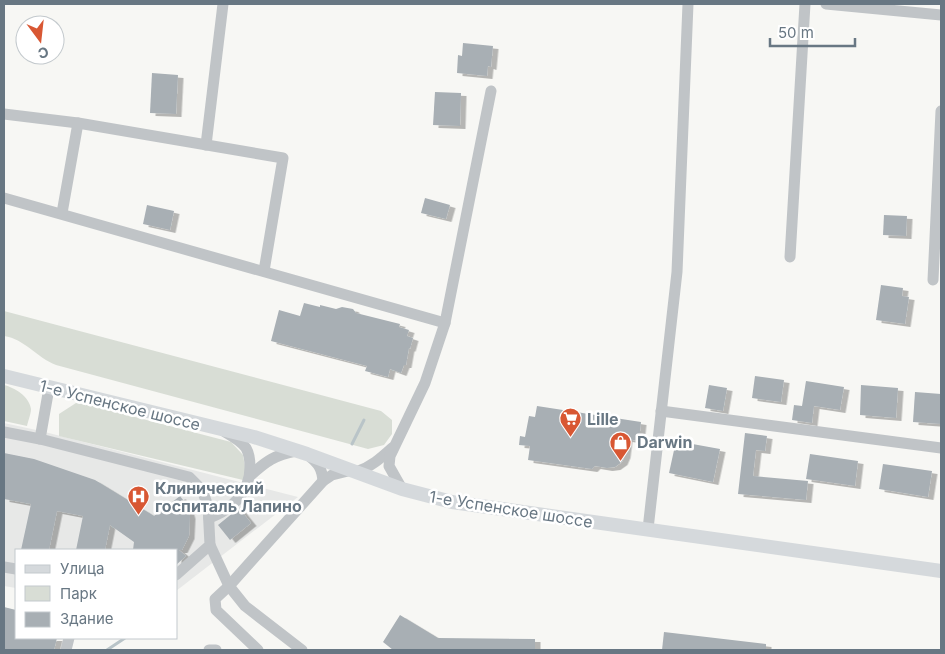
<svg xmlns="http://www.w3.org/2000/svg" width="945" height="654" font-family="Inter,sans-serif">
	<defs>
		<filter id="shadow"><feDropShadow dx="5.5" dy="3" stdDeviation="0" flood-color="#0004"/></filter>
	</defs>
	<rect width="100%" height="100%" fill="#f7f7f4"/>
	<path fill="#e7e8e7" d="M4,423l37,8 257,66 -122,94v-41h-160v38l-12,-2z"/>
	<g fill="#d8ddd5">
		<path d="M4,311l377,100 11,9v14l-8,11 -16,4 -312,-84c-19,-7 -31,-26 -52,-29z"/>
		<path d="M4,385c11,3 25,11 27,24 0,5 -3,12 -4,17l-23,-5z"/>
		<path d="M76,403l13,2 142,37 12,13 3,18 -3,7 -184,-44v-22z"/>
	</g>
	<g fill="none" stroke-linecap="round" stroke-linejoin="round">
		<g stroke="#b9c4c8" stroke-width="3">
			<path d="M352,444l12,-24"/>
			<path d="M107,650l18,-12"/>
		</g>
	</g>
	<g fill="#a8afb4" filter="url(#shadow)">
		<path d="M463,43l30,3 -2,21 -3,-1 -1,10 -30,-3 1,-18 4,1z"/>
		<path d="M152,73l26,2 -2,39 -26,-1z"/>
		<path d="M435,92l26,1 -1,33 -27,-1z"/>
		<path d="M425,198l25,7 -4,14 -25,-6z"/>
		<path d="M147,205l27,6 -4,19 -27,-6z"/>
		<path d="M884,215l23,1 -1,20 -23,-1z"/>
		<path d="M881,285l22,3 -1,8 7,1 -4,27 -29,-4z"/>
		<path d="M304,303l16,4v-2l16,4 6,-2 11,2 3,4 44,11 -1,3 10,3 -2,6 6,2 -3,11 -1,-1 -3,17h-2l-3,8 -11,-4 -2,8 -23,-6 2,-5 -96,-25 8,-31 21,6z"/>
		<path d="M755,376l29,4 -3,22 -29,-4z"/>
		<path d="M806,381l38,6 -4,23 -26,-4 -2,17 -20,-3 2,-15 8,1z"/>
		<path d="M709,385l18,3 -4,23 -18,-3z"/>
		<path d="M861,385l37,3 -2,30 -36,-3z"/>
		<path d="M915,392l26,2v30l-28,-2z"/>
		<path d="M537,406l104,16 -2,19 -12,-2 -2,16 -3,7 -7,5 -8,1 -12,-2 -3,3 -64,-9 2,-14 -11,-1 1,-9 5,1 4,-21 6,1z"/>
		<path d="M745,433l22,3 -2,15 -9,-1 -3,26 55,5 -2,19 -68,-6z"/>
		<path d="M676,441l44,8 -7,33 -44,-9z"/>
		<path d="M4,453l30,6 61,21 59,36 26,-20 7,9 3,11 -1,20 -7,14h-3l7,6 -10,9v-15h-43l1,-8 -24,-17 -5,25h-29l7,-34 -26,-5 -8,39h-28l10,-46 -27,-5z"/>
		<path d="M810,454l48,7 -3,25 -49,-7z"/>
		<path d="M883,464l49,7 -4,26 -49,-8z"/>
		<path d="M239,508l12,15 -21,17 -12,-15z"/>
		<path d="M4,607l12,3v28h41l-3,12h-50z"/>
		<path d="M400,615l38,23 97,1v11h-142l-10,-8z"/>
		<path d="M664,632l102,12v6h-104z"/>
	</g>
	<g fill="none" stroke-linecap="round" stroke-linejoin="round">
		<g stroke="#c0c4c7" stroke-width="11">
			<path d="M826,4l115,11"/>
			<path d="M4,114l74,9"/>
			<path d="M206,145l17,-141"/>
			<path d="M4,198l441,125"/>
			<path d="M62,213l16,-90 205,35 -19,113"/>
			<path d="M790,257l15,-253"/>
			<path d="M933,280l8,-169"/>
			<path d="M661,411l280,37"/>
			<path d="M4,432l36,7 149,38 13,13 6,16 2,39 -34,30"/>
			<path d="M40,439l9,-51"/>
			<path d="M309,456c10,8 13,13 14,25"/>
			<path d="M356,472c15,-5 25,-14 36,-24"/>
			<path d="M250,476c16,-15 25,-21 46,-25"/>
			<path d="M402,489l-13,-23 1,-10 35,-73 20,-60 46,-232"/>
			<path d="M209,518c22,-8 41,-25 41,-51 0,-6 0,-12 -4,-19 -4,-6 -14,-12 -21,-16"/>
			<path d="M648,529l29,-257 11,-268"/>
			<path d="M210,545l19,41 16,20 57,44"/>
			<path d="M4,567l12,2"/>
			<path d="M66,650l3,-12"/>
			<path d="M209,650h7"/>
			<path d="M258,650l-42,-40 -1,-11 14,-13 94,-105 9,-6 20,-5"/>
		</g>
		<path stroke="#d5d9dc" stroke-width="14" d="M4,376l250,61 53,17 95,35 50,13 489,69"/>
	</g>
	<defs>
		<symbol id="supermarket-pin" viewBox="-11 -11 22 30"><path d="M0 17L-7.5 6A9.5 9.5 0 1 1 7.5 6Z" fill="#d85733" stroke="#fff"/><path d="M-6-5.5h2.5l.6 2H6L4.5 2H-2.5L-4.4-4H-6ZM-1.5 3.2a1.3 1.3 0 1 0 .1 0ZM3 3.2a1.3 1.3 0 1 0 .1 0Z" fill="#fff"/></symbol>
		<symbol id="shop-pin" viewBox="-11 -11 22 30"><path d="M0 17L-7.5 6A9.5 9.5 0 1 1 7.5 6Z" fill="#d85733" stroke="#fff"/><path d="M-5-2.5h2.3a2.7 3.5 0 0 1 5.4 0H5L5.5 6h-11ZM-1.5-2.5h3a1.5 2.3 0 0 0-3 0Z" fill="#fff"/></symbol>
		<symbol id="hospital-pin" viewBox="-11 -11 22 30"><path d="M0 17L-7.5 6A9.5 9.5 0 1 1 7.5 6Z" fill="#d85733" stroke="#fff"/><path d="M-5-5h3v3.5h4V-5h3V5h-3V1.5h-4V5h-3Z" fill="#fff"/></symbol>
	</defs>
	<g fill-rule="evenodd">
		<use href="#supermarket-pin" x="558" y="406" width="25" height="34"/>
		<use href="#shop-pin" x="608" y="430" width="25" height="34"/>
		<use href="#hospital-pin" x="126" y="484" width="25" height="34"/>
	</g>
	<g text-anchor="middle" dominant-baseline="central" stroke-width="5" stroke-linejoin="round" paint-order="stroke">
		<g font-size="16" fill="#687783" stroke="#fff">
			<text transform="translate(120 405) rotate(14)">1-е Успенское шоссе</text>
			<text transform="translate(511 509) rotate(9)">1-е Успенское шоссе</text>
		</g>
		<g font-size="16" font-weight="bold" fill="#687783" stroke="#fff" text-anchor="start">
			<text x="587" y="419">Lille</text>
			<text x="637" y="442">Darwin</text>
			<text x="155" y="488">Клинический<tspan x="155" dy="18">госпиталь Лапино</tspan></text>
		</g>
	</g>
	<rect width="945" height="654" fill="none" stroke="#687783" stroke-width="10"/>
	<rect x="15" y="549" width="162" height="90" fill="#ffffff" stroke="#c3c9cd"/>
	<rect x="25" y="565" width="25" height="8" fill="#d5d9dc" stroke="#c3c9cd"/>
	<text x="60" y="574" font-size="15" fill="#687783">Улица</text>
	<rect x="25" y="586" width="25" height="15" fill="#d8ddd5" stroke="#c3c9cd"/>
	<text x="60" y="599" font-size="15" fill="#687783">Парк</text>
	<rect x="25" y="612" width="25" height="15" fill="#a8afb4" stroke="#c3c9cd"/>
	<text x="60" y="624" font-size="15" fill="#687783">Здание</text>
	<g transform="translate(40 40) rotate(165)"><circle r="24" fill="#ffffff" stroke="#c3c9cd"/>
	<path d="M0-4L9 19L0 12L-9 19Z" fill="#d85733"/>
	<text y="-8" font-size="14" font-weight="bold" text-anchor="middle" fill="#687783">С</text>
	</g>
	<path d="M770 38v8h85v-8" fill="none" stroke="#687783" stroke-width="2.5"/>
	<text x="778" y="38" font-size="15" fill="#687783" stroke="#ffffff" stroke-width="4" paint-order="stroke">50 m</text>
</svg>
